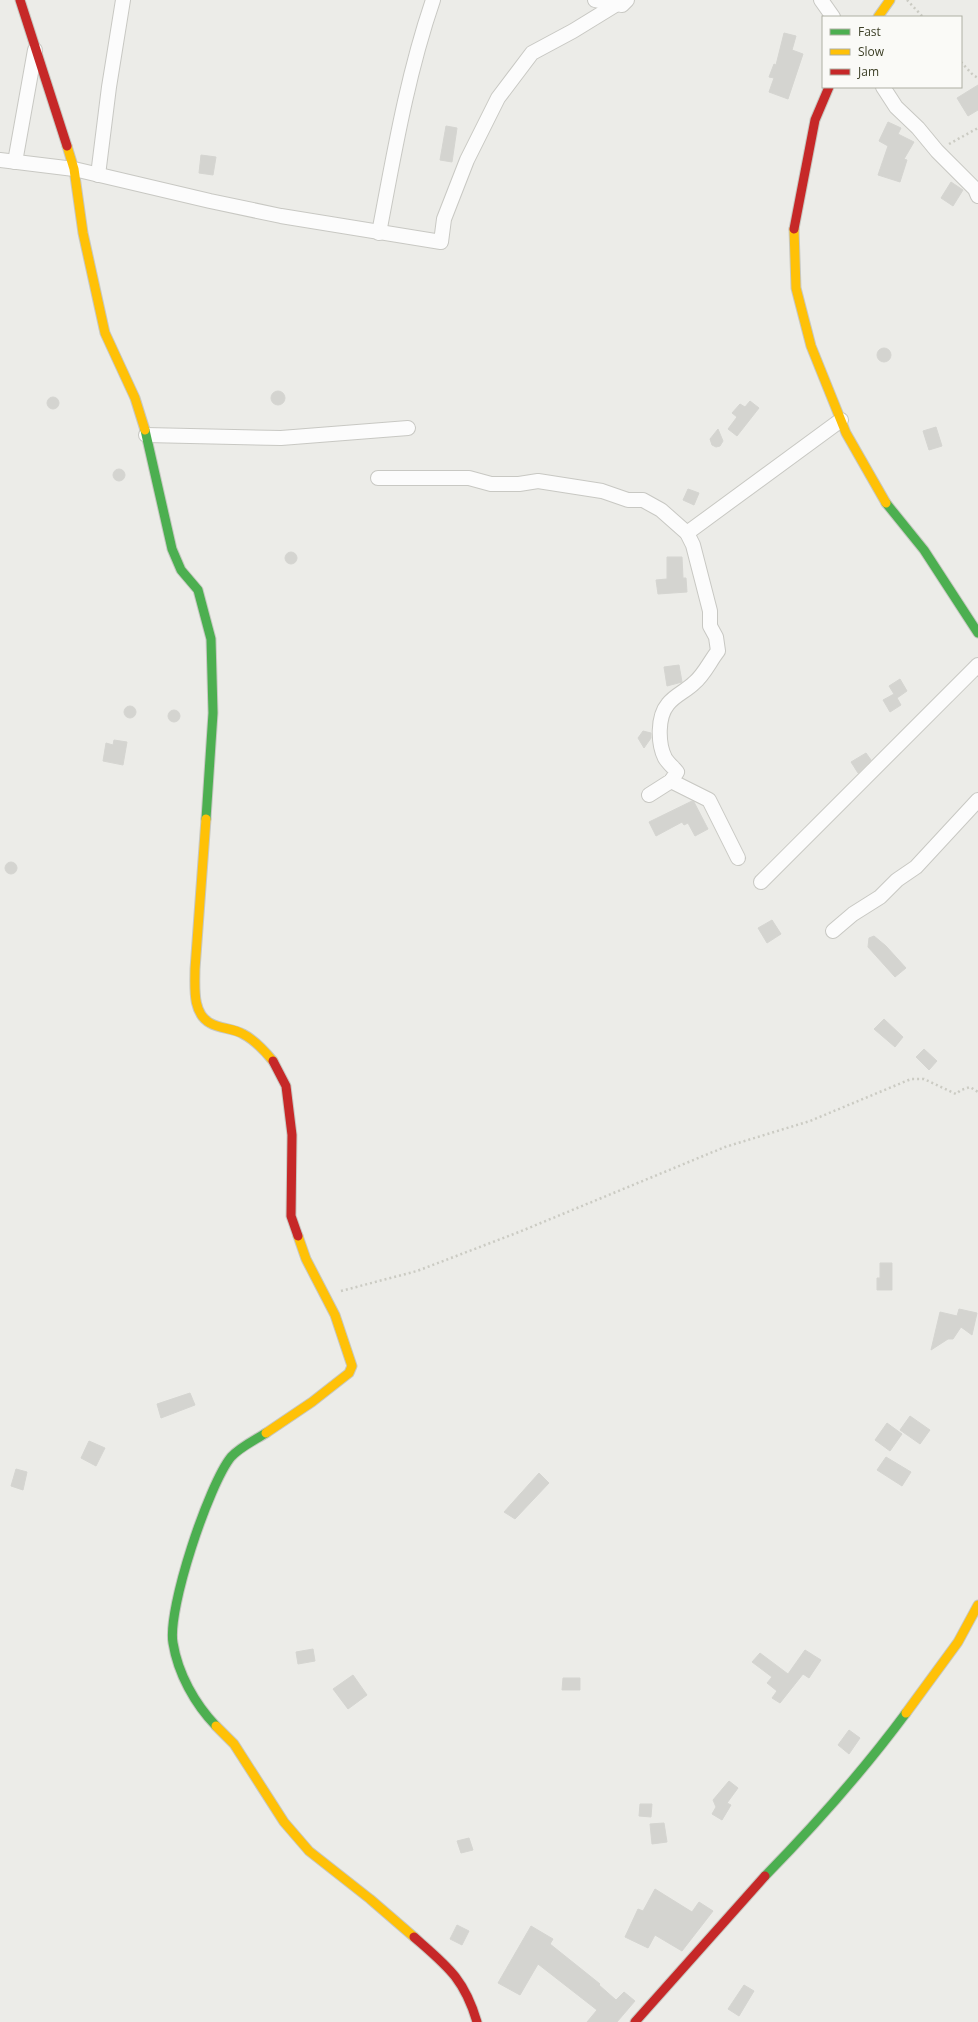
<svg xmlns="http://www.w3.org/2000/svg" width="978" height="2022" font-family="'Open Sans',sans-serif">
	<rect width="100%" height="100%" fill="#ecece8"/>
	<g fill="#d4d4d0" stroke="#d5d5d1">
		<path d="M784,33l12,3 -4,14 11,4 -15,45 -19,-7 5,-14 -5,-1 5,-13 2,1z"/>
		<path d="M978,85v25l-10,6 -11,-18z"/>
		<path d="M888,122l13,6 -3,6 16,8 -10,17 3,1 -7,22 -22,-7 10,-29 -9,-5z"/>
		<path d="M446,126l11,2 -5,34 -12,-2z"/>
		<path d="M201,155l15,2 -3,18 -14,-2z"/>
		<path d="M951,182l12,8 -10,16 -12,-8z"/>
		<circle cx="884" cy="355" r="7"/>
		<circle cx="278" cy="398" r="7"/>
		<circle cx="53" cy="403" r="6"/>
		<path d="M750,401l9,7 -22,28 -9,-7 9,-12 -5,-4 8,-9 5,3z"/>
		<path d="M936,427l6,19 -13,4 -6,-19z"/>
		<path d="M718,429l5,12 -3,5 -4,1 -4,-2 -2,-6z"/>
		<circle cx="119" cy="475" r="6"/>
		<path d="M688,489l11,4 -5,12 -11,-5z"/>
		<circle cx="291" cy="558" r="6"/>
		<path d="M667,557h15l1,21h3l1,14 -29,2 -2,-14 11,-1z"/>
		<path d="M679,665l3,17 -15,4 -3,-19z"/>
		<path d="M900,679l7,12 -10,7 4,7 -11,7 -7,-12 11,-6 -5,-8z"/>
		<circle cx="130" cy="712" r="6"/>
		<circle cx="174" cy="716" r="6"/>
		<path d="M643,731l8,2v5l-7,10 -6,-10z"/>
		<path d="M114,740l13,2 -4,23 -20,-4 3,-18 7,2z"/>
		<path d="M866,753l5,7 -13,13 -7,-11z"/>
		<path d="M692,801l2,1 14,27 -13,7 -7,-13 -4,2 -2,-3 -26,14 -7,-14z"/>
		<circle cx="11" cy="868" r="6"/>
		<path d="M772,920l9,14 -14,9 -9,-15z"/>
		<path d="M874,936l12,10 20,22 -11,9 -27,-30 1,-9z"/>
		<path d="M884,1019l19,18 -8,10 -21,-18z"/>
		<path d="M924,1049l13,12 -8,9 -13,-13z"/>
		<path d="M880,1263h12v27h-15v-12h3z"/>
		<path d="M959,1309l18,4 -5,22 -11,-8 -8,12h-5l-17,11 9,-38 17,4z"/>
		<path d="M190,1393l5,12 -34,13 -4,-14z"/>
		<path d="M910,1416l20,14 -10,14 -20,-14z"/>
		<path d="M887,1423l15,11 -12,17 -15,-11z"/>
		<path d="M89,1441l16,7 -9,18 -15,-8z"/>
		<path d="M886,1457l25,15 -9,14 -25,-16z"/>
		<path d="M16,1469l11,3 -4,18 -12,-4z"/>
		<path d="M539,1473l10,10 -34,36 -11,-7z"/>
		<path d="M313,1649l2,12 -17,3 -2,-12z"/>
		<path d="M805,1650l16,10 -12,18 -6,-4 -23,29 -8,-5 5,-7 -10,-8 5,-6 -20,-15 8,-9 28,21z"/>
		<path d="M353,1675l14,20 -19,14 -15,-20z"/>
		<path d="M563,1678h17v12h-18z"/>
		<path d="M849,1730l11,8 -11,16 -11,-9z"/>
		<path d="M729,1781l9,7 -11,15 4,2 -9,15 -10,-6 4,-7 -3,-7z"/>
		<path d="M640,1804h12l-1,13 -12,-1z"/>
		<path d="M664,1823l3,19 -15,2 -2,-20z"/>
		<path d="M469,1838l4,12 -12,3 -4,-12z"/>
		<path d="M655,1889l37,23 7,-10 14,9 -31,40 -27,-16 -7,13 -23,-11 13,-28 5,2z"/>
		<path d="M457,1925l12,6 -7,14 -12,-6z"/>
		<path d="M531,1926l22,13 -3,5 50,40 -1,1 17,15 8,-8 11,9 -18,21h-30l10,-12 -59,-46 -18,31 -22,-12z"/>
		<path d="M744,1985l10,6 -15,25 -11,-7z"/>
	</g>
	<g fill="none" stroke-linecap="round" stroke-linejoin="round">
		<defs>
			<g id="street">
				<path d="M595,0l27,5 5,-5"/>
				<path d="M821,0l12,17"/>
				<path d="M883,87l13,20 22,21 19,23 38,38 3,7"/>
				<path d="M0,160l74,9 136,32 71,15 160,26 3,-23 23,-59 31,-62 34,-45 41,-22 44,-27"/>
				<path d="M15,162l20,-112"/>
				<path d="M98,175l11,-88 14,-87"/>
				<path d="M379,233c15,-79 28,-157 54,-233"/>
				<path d="M146,435l135,3 127,-10"/>
				<path d="M378,478h91l22,6h28l19,-3 64,10 26,9h15l18,10 26,23 6,12 17,66v15l6,11 2,14c-8,10 -14,24 -24,32 -8,8 -19,12 -26,21 -11,13 -10,40 -3,54 3,5 9,10 12,14l-6,9 -22,14"/>
				<path d="M687,533l154,-113"/>
				<path d="M671,781l38,19 29,58"/>
				<path d="M761,882l217,-217"/>
				<path d="M833,931l20,-17 27,-17 17,-17 19,-13 62,-67"/>
			</g>
			<g id="fast">
				<path d="M145,430l27,119 9,21 17,20 13,49 2,74 -7,106"/>
				<path d="M886,503l38,47 54,83"/>
				<path d="M216,1726c-21,-22 -38,-52 -43,-83 -6,-34 36,-159 58,-186 9,-10 24,-17 35,-24"/>
				<path d="M765,1876c51,-52 98,-105 141,-163"/>
			</g>
			<g id="slow">
				<path d="M878,17l12,-17"/>
				<path d="M67,146l7,23 9,64 22,100 30,65 10,32"/>
				<path d="M794,229l2,59 15,58 35,87 40,70"/>
				<path d="M206,819l-11,150c0,18 -3,44 15,54 10,6 23,5 33,11 12,6 21,16 30,27"/>
				<path d="M266,1433l46,-31 37,-29 3,-7 -17,-51 -29,-56 -8,-23"/>
				<path d="M906,1713l52,-71 20,-37"/>
				<path d="M216,1726l18,18 50,78 25,29 61,48 44,38"/>
			</g>
			<g id="jam">
				<path d="M20,0l47,146"/>
				<path d="M794,229l21,-109 14,-33"/>
				<path d="M273,1061l13,25 6,49 -1,81 7,20"/>
				<path d="M414,1937c33,29 50,41 63,85"/>
				<path d="M635,2022l130,-146"/>
			</g>
		</defs>
		<use href="#street" stroke="#c8c8c3" stroke-width="16"/>
		<use href="#fast" stroke="#c7c8c2" stroke-width="11"/>
		<use href="#slow" stroke="#c7c8c2" stroke-width="11"/>
		<use href="#jam" stroke="#c7c8c2" stroke-width="11"/>
		<g stroke="#cbcbc3" stroke-width="2.5" stroke-dasharray="2 3" stroke-linecap="butt">
			<path d="M907,0l16,17"/>
			<path d="M961,62l12,13 5,3"/>
			<path d="M949,144l29,-16"/>
			<path d="M341,1291l76,-20 102,-39 206,-85 85,-26 101,-42h13l32,15 5,-4 9,-3 8,5"/>
		</g>
		<use href="#street" stroke="#fcfcfc" stroke-width="14"/>
		<use href="#fast" stroke="#4caf50" stroke-width="9"/>
		<use href="#slow" stroke="#ffc107" stroke-width="9"/>
		<use href="#jam" stroke="#c62828" stroke-width="9"/>
	</g>
	<rect x="822" y="16" width="140" height="72" fill="#fafaf7" stroke="#aeafa3"/>
	<rect x="830" y="29" width="20" height="6" fill="#4caf50" stroke="#aeafa3"/>
	<text x="858" y="36" font-size="12" fill="#3c3f26">Fast</text>
	<rect x="830" y="49" width="20" height="6" fill="#ffc107" stroke="#aeafa3"/>
	<text x="858" y="56" font-size="12" fill="#3c3f26">Slow</text>
	<rect x="830" y="69" width="20" height="6" fill="#c62828" stroke="#aeafa3"/>
	<text x="858" y="76" font-size="12" fill="#3c3f26">Jam</text>
</svg>
